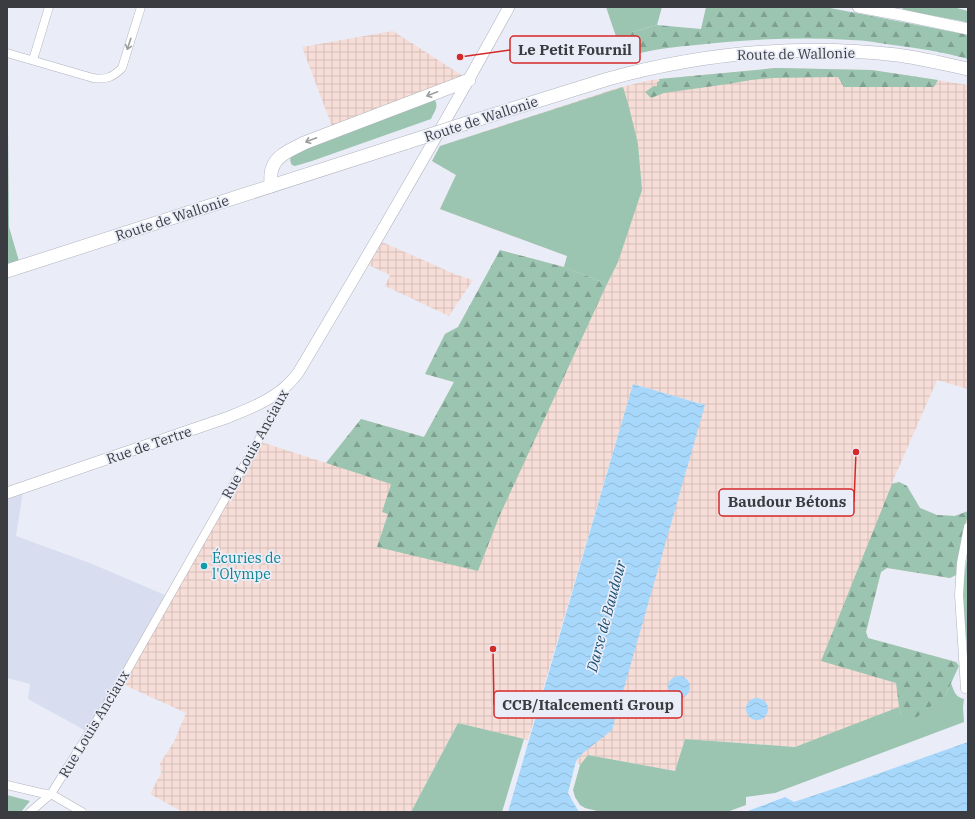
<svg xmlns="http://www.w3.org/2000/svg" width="975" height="819" font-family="'IBM Plex Serif',serif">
	<defs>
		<pattern id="industrial-grid" width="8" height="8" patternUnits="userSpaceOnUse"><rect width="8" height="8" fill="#f7ddd7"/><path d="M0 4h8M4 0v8" fill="none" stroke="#d5bfba"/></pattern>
		<pattern id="forest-firs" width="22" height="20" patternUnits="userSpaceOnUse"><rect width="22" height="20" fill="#9bc5b0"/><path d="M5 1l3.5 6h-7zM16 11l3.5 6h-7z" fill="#80a191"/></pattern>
		<pattern id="water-waves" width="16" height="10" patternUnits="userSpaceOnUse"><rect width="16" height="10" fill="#a7d8fb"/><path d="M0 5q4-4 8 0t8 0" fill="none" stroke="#91bad8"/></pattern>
	</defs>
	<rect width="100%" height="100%" fill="#eaedf8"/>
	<path fill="#d8deef" d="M23,492l-7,44 74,27 75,32 -49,87 -30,49 -58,-32 2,-15 -23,-6v-180z"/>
	<g fill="url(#industrial-grid)">
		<path d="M393,31l73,47 -133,51 -31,-82z"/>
		<path d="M776,68l96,2 96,15v304l-31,-9 -45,103 7,-1 8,4 13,22 17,7 18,1 13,-5v6l-12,58 -6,3 -63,-10 -6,4 -15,60 2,6 88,24 3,4 -60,42 -104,39 -110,-8 -10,32 -87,-16 -8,10 -4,-4 7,-8 122,-348 -72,-21 -105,356 -70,-17 -47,89h-228l-33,-18 11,-21 -1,-10 14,-21 12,-29 -66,-30 138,-242 68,22 35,-44 63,18 30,-55 -29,-8 20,-40 13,-7 42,-77 64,17 3,-11 -127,-47 16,-34 -24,-14 8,-15 177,-58 34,-8z"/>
		<path d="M378,239l4,3 75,33 16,5 -24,36 -64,-30 5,-11 -26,-12z"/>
	</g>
	<g fill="#9bc5b0">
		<path d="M606,7h56l-5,18 -25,7 -3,16 4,7 -10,2z"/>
		<path d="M903,7h50l15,4v12l-7,-2 -59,-11z"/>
		<path d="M623,87l6,20 9,37 4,46 -24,72 -11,22 -43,-17 3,-11 -127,-47 16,-34 -24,-14 8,-15z"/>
		<path d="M435,100c4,7 -1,12 -4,19l-119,42 -17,5 -3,-1c-3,-5 -2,-8 2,-12z"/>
		<path d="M7,124h1l1,103 10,34 -12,3z"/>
		<path d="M968,552v101l-5,-41 -1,-23z"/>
		<path d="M951,683c3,8 4,14 13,16l-1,8 1,15 -189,71 -29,4v8l-19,7h-126l-16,-4 -5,-3 -5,-8 -2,-7 7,-25 8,-10 87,16 10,-32 110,8 104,-40 2,8 45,-21z"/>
		<path d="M458,723l66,16 -22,73h-91z"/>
		<path d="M7,795l23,6 -9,11h-14z"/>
	</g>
	<g fill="url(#forest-firs)">
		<path d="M706,7h119l139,27 4,1v24c-25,-7 -50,-11 -75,-14 -14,-2 -28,-5 -42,-5 -52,-3 -104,-1 -155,5 -21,2 -43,4 -63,10 -5,-10 -5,-13 -1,-23l25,-7 44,4z"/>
		<path d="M776,68l96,2 66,10 -4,7h-90l-6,-10 -65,1 -22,2 -23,4 -64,9 -13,5 -6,-6 9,-6h3v-4l3,-1 -1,-2z"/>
		<path d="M500,250l64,17 43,17 -108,233 -21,54 -101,-24 11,-33 -6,-2 9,-28 -65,-21 35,-44 63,18 30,-55 -29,-8 20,-40 13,-7z"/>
		<path d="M899,482l8,4 13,22 17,7 18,1 13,-5v4l-6,21 -6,39 -6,3 -63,-10 -6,4 -15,60 2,6 88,24 3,4 -13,28 -34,27 -8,-1 -3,-5 -2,-8 -3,-24 -75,-22 71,-177z"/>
	</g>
	<g fill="url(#water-waves)">
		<path d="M633,384l72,21 -93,325 -29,23 -7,8 -8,32 11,19h-71z"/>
		<circle cx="679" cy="687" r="11"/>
		<circle cx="757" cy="709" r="11"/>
		<path d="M968,742v70h-223l40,-15 9,5 69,-23z"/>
	</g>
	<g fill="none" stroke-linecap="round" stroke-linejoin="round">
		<defs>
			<g id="minor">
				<path d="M7,53l86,25c13,2 20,-1 29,-10l19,-61"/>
				<path d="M33,60l16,-53"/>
				<path d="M965,689l-6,-94 2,-32 7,-36"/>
				<path d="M7,785l34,8 10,1 31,18"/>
				<path d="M30,812l21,-18 69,-111 138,-242 19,-34 9,-20"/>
			</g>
			<g id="tertiary">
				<path d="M858,7l43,8 67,14"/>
				<path d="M7,493l219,-75c20,-8 42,-16 59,-31 5,-4 9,-9 13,-14 72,-121 143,-242 211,-366"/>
			</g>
			<g id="primary">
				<path d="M470,122l138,-43c94,-26 192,-35 289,-24 24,3 47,9 71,14"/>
				<path d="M271,186c0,-5 -1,-12 1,-17 4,-14 19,-19 32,-26l165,-63"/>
				<path d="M7,271l401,-129"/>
			</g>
		</defs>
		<use href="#minor" stroke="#b0b3bd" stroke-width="9"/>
		<use href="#tertiary" stroke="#b0b3bd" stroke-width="12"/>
		<use href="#primary" stroke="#b0b3bd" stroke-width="14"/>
		<use href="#minor" stroke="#fff" stroke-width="8"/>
		<use href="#tertiary" stroke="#fff" stroke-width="11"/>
		<use href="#primary" stroke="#fff" stroke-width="13"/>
		<defs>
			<path id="primary-bridge" d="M408,142l62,-20"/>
		</defs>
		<use href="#primary-bridge" stroke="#b0b3bd" stroke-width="14" stroke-linecap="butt"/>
		<use href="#primary-bridge" stroke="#fff" stroke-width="13"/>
	</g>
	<defs><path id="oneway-shaft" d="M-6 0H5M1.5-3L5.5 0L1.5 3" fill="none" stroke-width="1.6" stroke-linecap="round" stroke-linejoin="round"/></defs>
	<g stroke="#9d9ea0">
		<use href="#oneway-shaft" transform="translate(129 44) rotate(108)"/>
		<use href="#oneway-shaft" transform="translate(432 94) rotate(159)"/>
		<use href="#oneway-shaft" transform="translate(311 140) rotate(159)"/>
	</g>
	<circle fill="#0f9aa8" stroke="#eaedf8" stroke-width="1.5" cx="204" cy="566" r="4"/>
	<g text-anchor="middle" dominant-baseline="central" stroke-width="3.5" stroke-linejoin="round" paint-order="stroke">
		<g font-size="14" fill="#3b3c41" stroke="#eaedf8">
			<text transform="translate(796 54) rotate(-1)">Route de Wallonie</text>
			<text transform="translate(481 119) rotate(-18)">Route de Wallonie</text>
			<text transform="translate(172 218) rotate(-18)">Route de Wallonie</text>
			<text transform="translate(255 444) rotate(-61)">Rue Louis Anciaux</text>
			<text transform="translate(149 445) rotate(-19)">Rue de Tertre</text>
			<text transform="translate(94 724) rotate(-59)">Rue Louis Anciaux</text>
		</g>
		<g font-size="14" fill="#0d838f" stroke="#eaedf8" text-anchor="start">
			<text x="212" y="558">Écuries de<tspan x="212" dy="16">l'Olympe</tspan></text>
		</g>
		<g font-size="15" font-style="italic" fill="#185072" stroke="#eaedf8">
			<text transform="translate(606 616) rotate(-75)">Darse de Baudour</text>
		</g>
	</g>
	<path fill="none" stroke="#d62828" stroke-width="1.5" d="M460 57L510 50M856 452L854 502M493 649L494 705"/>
	<g fill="#d62828" stroke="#eaedf8" stroke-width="1.5">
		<circle cx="460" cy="57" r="4"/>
		<circle cx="856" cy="452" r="4"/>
		<circle cx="493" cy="649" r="4"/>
	</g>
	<g fill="#eaedf8" stroke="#d62828" stroke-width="1.5">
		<rect x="510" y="36" width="130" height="27" rx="4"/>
		<rect x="719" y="489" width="135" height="27" rx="4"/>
		<rect x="494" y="691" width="188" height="27" rx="4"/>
	</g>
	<g font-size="15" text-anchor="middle" font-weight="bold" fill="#3b3c41">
		<text x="575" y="55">Le Petit Fournil</text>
		<text x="787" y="507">Baudour Bétons</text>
		<text x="588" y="710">CCB/Italcementi Group</text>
	</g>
	<rect width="975" height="819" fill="none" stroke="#3b3c41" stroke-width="16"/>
</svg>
